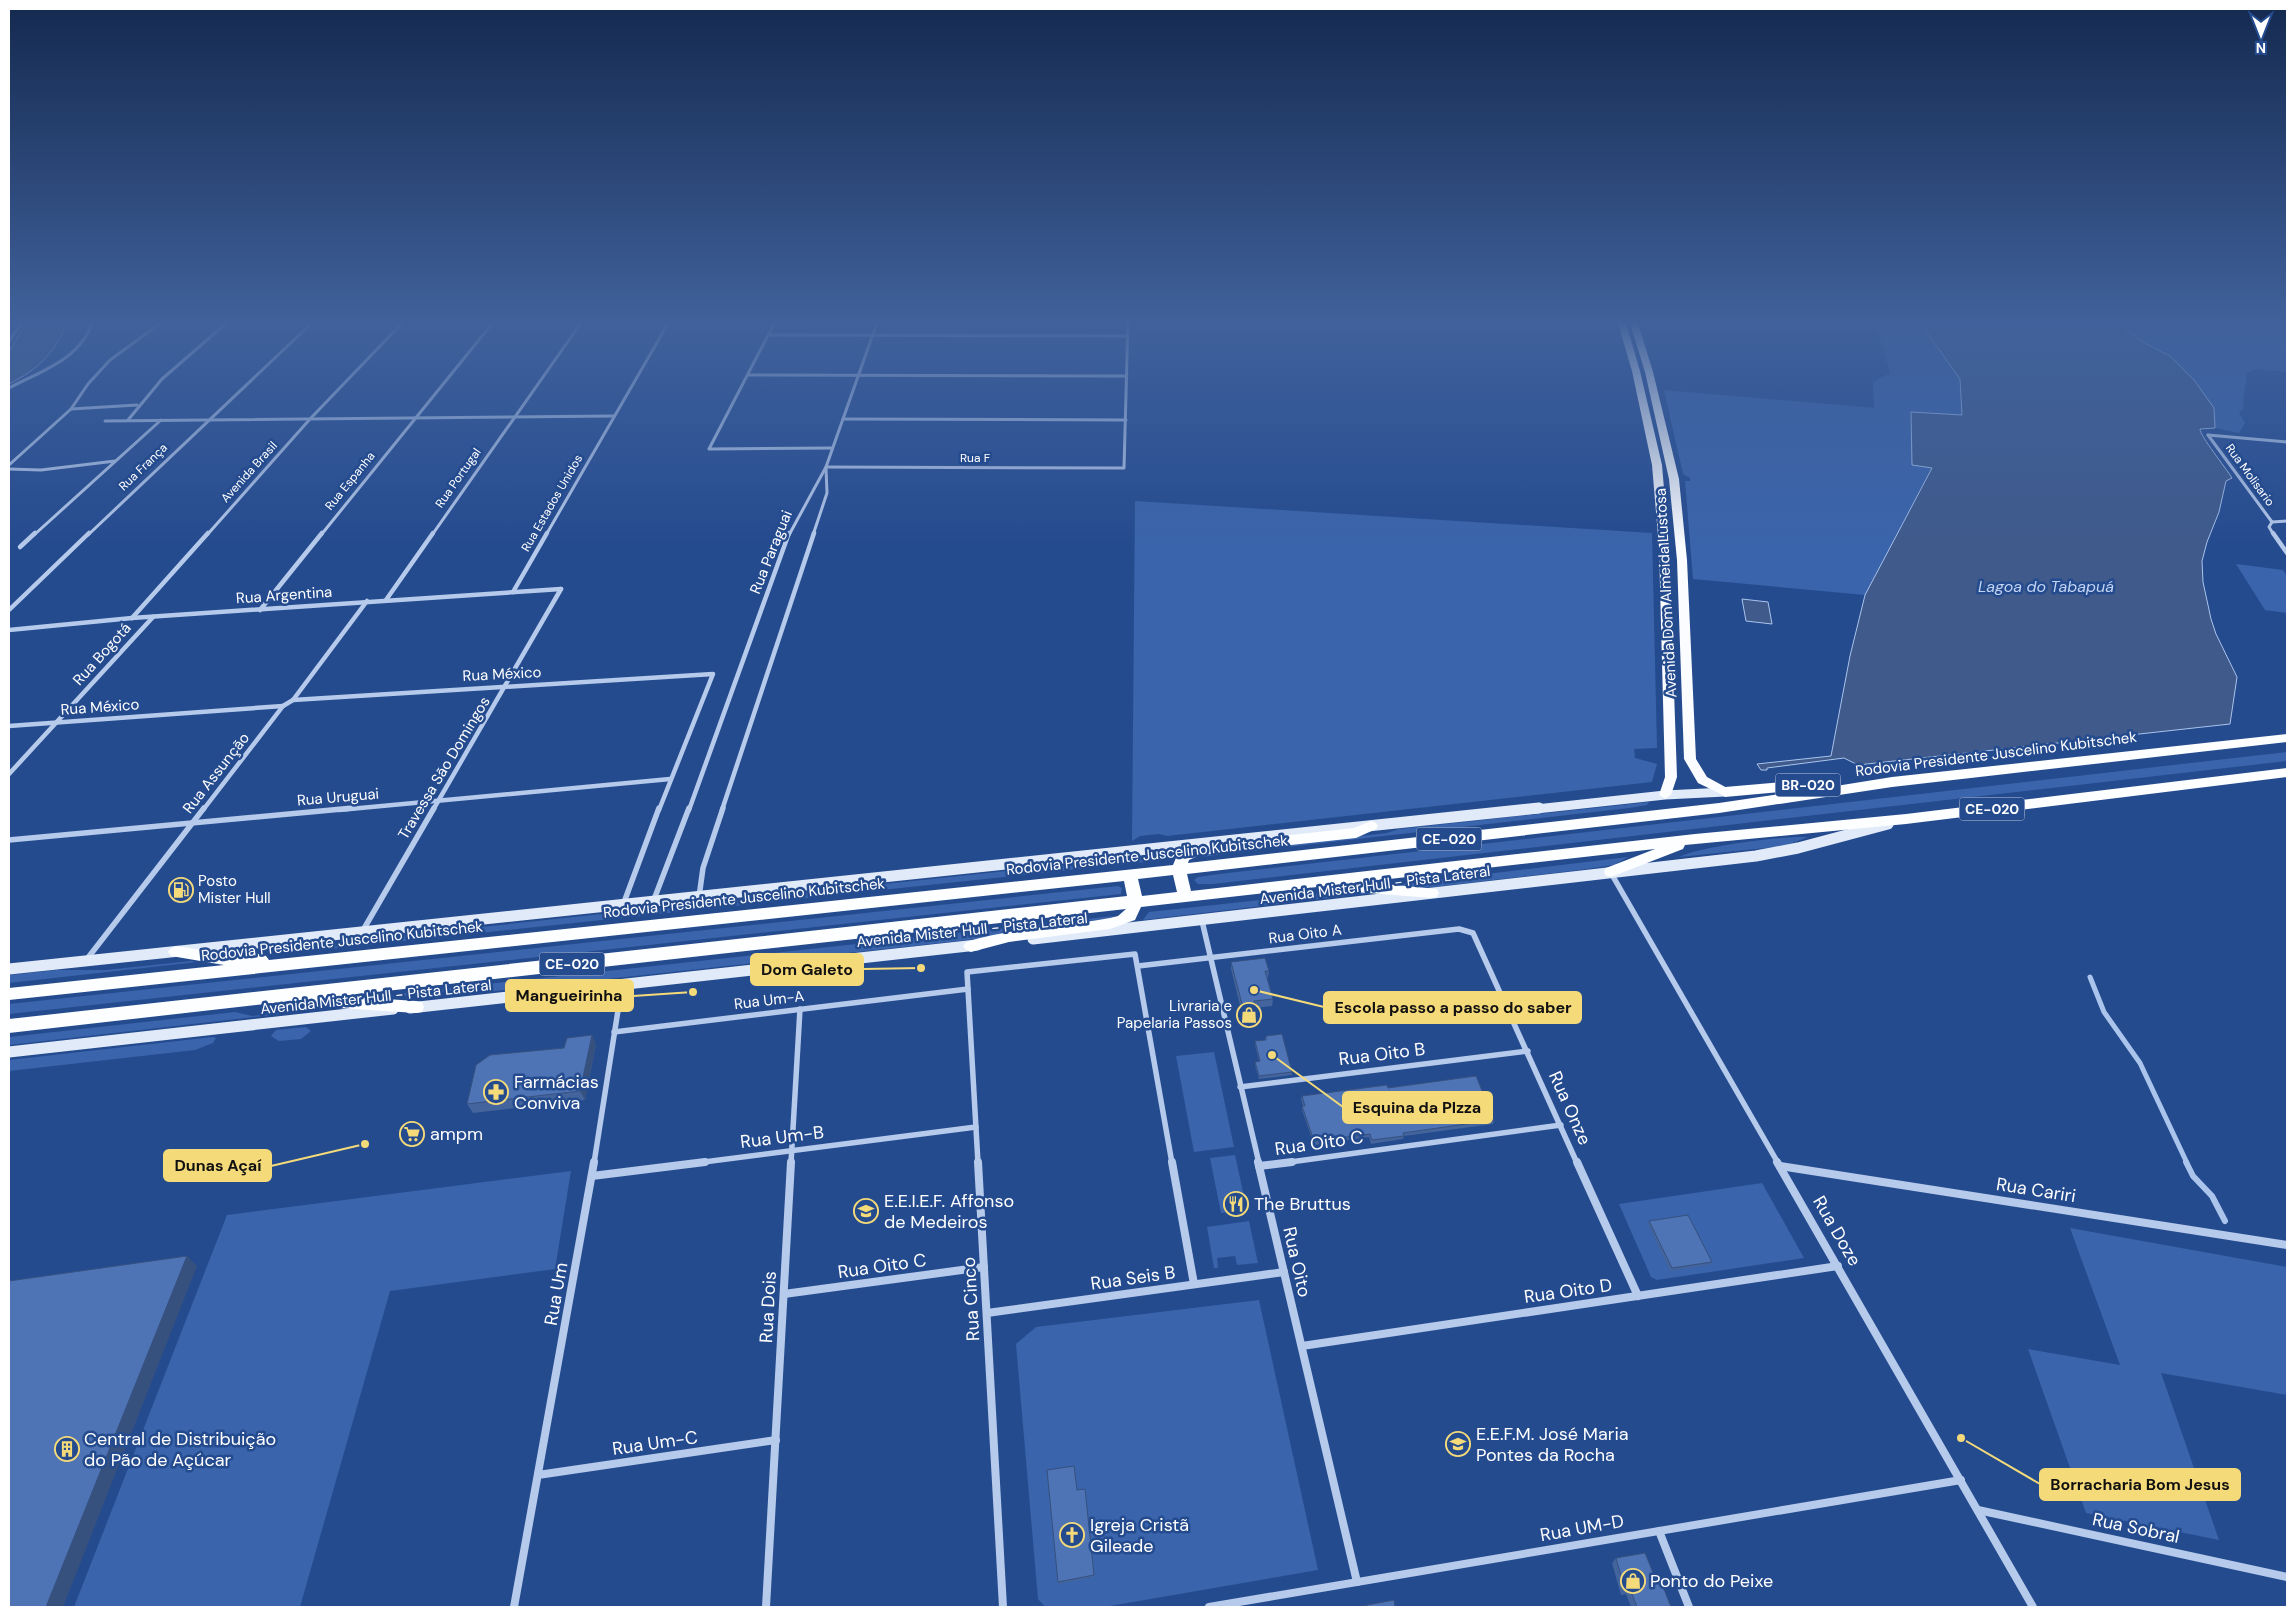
<svg xmlns="http://www.w3.org/2000/svg" width="2296" height="1616" font-family="'DM Sans',sans-serif">
	<rect width="100%" height="100%" fill="#254b8f"/>
	<g fill="#3a64ab">
		<path d="M1872,320l49,4 39,55 2,37 -30,51 -67,128 -172,-16 -8,-98h5v-3l-7,-4 -19,-84 210,18 -1,-26 17,-9 -7,-27z"/>
		<path d="M2119,320h168v52l-33,-3 -8,5c1,12 -5,22 -2,33l-5,6 6,10 -6,10 -24,-5 -1,-20 -43,-51 -28,-15 -24,-18z"/>
		<path d="M1135,501l517,32 5,215 -23,1 1,9 22,6 -5,18 -485,54 -8,-2 -19,2 -8,5z"/>
		<path d="M2236,564l47,6 4,6v37l-22,-3z"/>
		<path d="M2287,752v9l-1074,123h-15l-4,-4 4,-3 21,-3z"/>
		<path d="M1649,802l-2,3 -18,3 -428,49 4,-3 182,-21 12,-4z"/>
		<path d="M1808,837l-24,9 -105,11c21,-11 103,-21 129,-20z"/>
		<path d="M1166,854l-2,6 -835,89 -9,-2 -74,5z"/>
		<path d="M1628,857l-14,8 -42,6 -148,17 -30,-3z"/>
		<path d="M1118,886l4,2 -1,6 -1112,120v-10z"/>
		<path d="M1344,891l27,2 -228,27 6,-8z"/>
		<path d="M1114,916l-6,3 -100,10 -13,7 -9,2 -499,54 -20,-2 -75,7 3,-3z"/>
		<path d="M191,961l6,1 -188,21v-8l48,-5h49z"/>
		<path d="M312,1009l3,1 -306,35v-8l226,-25 17,4z"/>
		<path d="M306,1027l5,4 -10,8 -22,2 -8,-5 5,-6z"/>
		<path d="M213,1037l3,1 -3,5 -18,7 -186,21v-11z"/>
		<path d="M1214,1052l20,95 -40,5 -18,-96z"/>
		<path d="M1235,1155l12,55 -26,3 -11,-55z"/>
		<path d="M571,1171l-16,98 -165,22 -90,316h-226l153,-392z"/>
		<path d="M1762,1183l42,75 -147,22 -6,-3 -32,-73z"/>
		<path d="M1249,1221l9,42 -21,2 -2,-9 -18,2 1,10h-4l-7,-41z"/>
		<path d="M2070,1228l217,39v128l-126,-22 58,167 -133,-27 -58,-164 92,16z"/>
		<path d="M1259,1300l59,270 -214,37h-59l-7,-8 -22,-255 20,-17z"/>
	</g>
	<g fill="#3f5a8b" stroke="#aac4ec">
		<path d="M28,320h40c-12,32 -29,49 -59,64v-32z"/>
		<path d="M1880,320h239v4l24,18 28,15 23,23 20,28 1,20 -15,1c0,7 26,39 32,49l-6,3 -7,31 -12,30 -5,19 1,21 8,37 5,15 21,43 -7,47 -372,41 -14,-7 -77,10v2h-6l-4,-6 74,-8 19,-100 15,-61 67,-127 -20,-3 -1,-53 51,3 -2,-36 -39,-55z"/>
		<path d="M1742,599l26,3 4,22 -26,-3z"/>
	</g>
	<g fill="none" stroke-linecap="round" stroke-linejoin="round">
		<path stroke="#aac4ec" stroke-width="5" d="M2090,977l14,35 36,51 47,100"/>
		<path stroke="#aac4ec" stroke-width="6" d="M2186,1162l7,14 19,20 13,25"/>
		<g stroke="#b6caeb" stroke-width="3">
			<path d="M776,320l-67,129 123,-1"/>
			<path d="M770,335l357,1"/>
			<path d="M9,342l14,-22"/>
			<path d="M749,375l378,1"/>
			<path d="M9,388c32,-17 73,-29 84,-68"/>
			<path d="M71,409l66,-4"/>
			<path d="M843,419l283,1"/>
			<path d="M128,420l34,-41 68,-59"/>
			<path d="M105,421l508,-5"/>
			<path d="M2208,435l64,87"/>
			<path d="M2208,435l79,7"/>
			<path d="M9,465l62,-56 17,-25 22,-24 55,-40"/>
			<path d="M826,467l298,1 4,-148"/>
			<path d="M9,469l32,1 74,-9"/>
			<path d="M2272,522l-3,5 5,8"/>
			<path d="M2272,522l15,-1"/>
			<path d="M34,535l127,-115"/>
			<path d="M88,535l227,-215"/>
			<path d="M207,535l103,-116 95,-99"/>
			<path d="M321,535l174,-215"/>
			<path d="M432,535l151,-215"/>
			<path d="M546,535l124,-215"/>
			<path d="M789,535l37,-68 52,-147"/>
			<path d="M813,535l14,-42 -1,-25"/>
		</g>
		<g stroke="#b6caeb" stroke-width="4.5">
			<path d="M2273,533l14,20"/>
			<path d="M20,547l15,-14"/>
			<path d="M513,592l34,-59"/>
			<path d="M386,600l47,-67"/>
			<path d="M9,610l80,-77"/>
			<path d="M260,610l62,-77"/>
			<path d="M132,618l76,-85"/>
			<path d="M9,630l123,-12 429,-29"/>
			<path d="M293,700l420,-26 -54,136"/>
			<path d="M9,726l274,-20"/>
			<path d="M9,774l144,-157"/>
			<path d="M203,810l80,-104 10,-6 74,-99"/>
			<path d="M339,810l331,-31"/>
			<path d="M433,810l128,-221"/>
			<path d="M689,810l100,-277"/>
			<path d="M722,810l92,-277"/>
		</g>
		<g stroke="#b6caeb" stroke-width="5.5">
			<path d="M9,840l344,-32"/>
			<path d="M1611,873l167,290"/>
			<path d="M699,897l4,-29 20,-60"/>
			<path d="M653,902l36,-94"/>
			<path d="M623,905l36,-97"/>
			<path d="M1202,921l57,242"/>
			<path d="M362,932l72,-124"/>
			<path d="M87,959l117,-151"/>
			<path d="M1138,966l321,-37 14,4 104,230"/>
			<path d="M614,1032l354,-43"/>
			<path d="M1240,1087l288,-36"/>
			<path d="M594,1163l28,-178"/>
			<path d="M696,1163l280,-36"/>
			<path d="M791,1163l9,-154"/>
			<path d="M978,1163l-11,-191 168,-18 37,209"/>
			<path d="M1283,1163l278,-38"/>
		</g>
		<g stroke="#b6caeb" stroke-width="8">
			<path d="M978,1162l25,445"/>
			<path d="M1172,1162l22,122"/>
			<path d="M1258,1162l99,420"/>
			<path d="M1577,1162l61,134"/>
			<path d="M1777,1162l256,445"/>
			<path d="M1259,1166l33,-4"/>
			<path d="M1780,1166l507,79"/>
			<path d="M592,1176l113,-14"/>
			<path d="M784,1294l200,-27"/>
			<path d="M987,1313l297,-41"/>
			<path d="M1302,1346l536,-80"/>
			<path d="M538,1475l238,-35"/>
			<path d="M1978,1510l309,67"/>
			<path d="M1659,1531l30,76"/>
			<path d="M514,1607l80,-445"/>
			<path d="M766,1607l25,-445"/>
			<path d="M1209,1607l752,-127"/>
		</g>
		<path stroke="#e1eaf9" stroke-width="9" d="M1527,810l138,-15 60,-3"/>
		<g stroke="#e1eaf9" stroke-width="11">
			<path d="M1033,939l723,-83 42,-8 90,-24"/>
			<path d="M9,969l1530,-161"/>
			<path d="M410,1008l567,-63"/>
			<path d="M9,1052l384,-43"/>
		</g>
		<g fill="#fafcff" fill-rule="evenodd">
			<path d="M1617,320h8l15,51 22,94 7,82 8,230 -6,18 -6,4 -6,-4 6,-18 -6,-230 -7,-82 -20,-94z"/>
			<path d="M1629,320h8l16,52 26,107 8,81 9,199 11,18 22,12 2,3 -2,3 -4,1 -27,-13 -14,-24 -7,-199 -8,-81 -24,-107z"/>
		</g>
		<path fill="#fcfeff" fill-rule="evenodd" d="M2287,734v8l-395,45 -173,26 -532,61 4,17 504,-57 211,-20 381,-46v9l-381,47 -221,21 -2,4 -72,28 -5,-1 -2,-4 2,-4 49,-19 -292,33 74,7 2,4 -2,4 -5,1 -90,-7 -5,-1 -2,-5 -194,22 -6,13 -25,9 -101,13 -38,10 -5,-2 -3,-4 3,-4c47,-15 96,-15 144,-24l8,-2 8,-7 -785,87 75,5 6,1 2,5 -2,5 -6,1 -108,-7 -6,-1 -2,-5 -291,33v-14l1118,-123 -3,-15 -1115,119v-12l215,-23 -53,-9 -3,-4 3,-4 5,-2 46,7 39,1 5,2 3,4 904,-95 5,-12 20,-8 156,-17 17,-7 5,2 2,3 -2,3 -20,9 -156,17 -11,5 -1,3 531,-60 95,-14 -89,8 -7,-5 7,-5 106,-9 5,2 2,3 -2,3 56,-9zM1173,875l4,17 -35,4 -4,-17z"/>
	</g>
	<g fill="#43649c">
		<path d="M1231,962l38,9 -1,7h-1l6,21 -1,7 -16,2 1,6 -1,7 -12,1 -13,-53z"/>
		<path d="M1266,1036l26,36v3l-33,4 -4,-14v-3l4,-1 -4,-16v-4l10,-1z"/>
		<path d="M596,1044l-11,56 -112,13 -6,-9 97,-56z"/>
		<path d="M1388,1088l106,32 -1,4 -89,12 -1,3 -32,5 -2,-7 -55,8 -12,-35v-4h1l-2,-7 1,-3z"/>
		<path d="M1649,1221l63,41 -2,3 -40,6 -22,-47z"/>
		<path d="M1047,1470l30,20 8,-1 9,88 -35,7z"/>
		<path d="M1616,1558l40,22 15,27h-40l-5,-13 -5,1 -9,-32z"/>
	</g>
	<g fill="#37517f">
		<path d="M592,1035l4,9 -11,56 -5,-9z"/>
		<path d="M187,1256l10,10 -134,341h-17z"/>
	</g>
	<g fill="#4e74b5" stroke="#37517f">
		<path d="M1265,958l4,13h-4l8,28 -19,2 3,13 -12,1 -14,-53z"/>
		<path d="M1282,1034l10,38 -33,4 -4,-14 5,-1 -5,-20 11,-1v-4z"/>
		<path d="M592,1035l-12,56 -113,13 9,-39 14,-10 74,-7 3,-10z"/>
		<path d="M1476,1076l18,44 -91,13 1,3 -32,4 -2,-6 -56,7 -12,-35h3l-3,-10 85,-11 1,3z"/>
		<path d="M1688,1215l24,47 -40,6 -23,-47z"/>
		<path d="M187,1256l-141,351h-37v-326z"/>
		<path d="M1074,1466l3,24 8,-1 9,86 -36,7 -11,-112z"/>
		<path d="M1645,1553l11,27 4,-1 11,28h-34l-7,-18 -5,1 -9,-32z"/>
		<path d="M1394,1600l1,7h-38z"/>
	</g>
	<linearGradient id="sky" x2="0" y2="1"><stop stop-color="#14294f"/><stop offset="0.59" stop-color="#40619b"/><stop offset="1" stop-color="#40619b" stop-opacity="0"/></linearGradient>
	<rect width="2296" height="546" fill="url(#sky)"/>
	<defs>
		<symbol id="fuel-ring" viewBox="-11 -11 22 22"><circle r="9.5" fill="#254b8f" stroke="#f5da7a" stroke-width="1.5"/><path d="M-5.5-6h7V0h2V4h1.3V-2.5L3-4.5l.8-.8L6-3V5H2.5V1h-1V6h-7ZM-4.2-4.7v3.2H.2V-4.7Z" fill="#f5da7a"/></symbol>
		<symbol id="shop-ring" viewBox="-11 -11 22 22"><circle r="9.5" fill="#254b8f" stroke="#f5da7a" stroke-width="1.5"/><path d="M-5-2.5h2.3a2.7 3.5 0 0 1 5.4 0H5L5.5 6h-11ZM-1.5-2.5h3a1.5 2.3 0 0 0-3 0Z" fill="#f5da7a"/></symbol>
		<symbol id="pharmacy-ring" viewBox="-11 -11 22 22"><circle r="9.5" fill="#254b8f" stroke="#f5da7a" stroke-width="1.5"/><path d="M-2-6h4v4h4v4h-4v4h-4v-4h-4v-4h4Z" fill="#f5da7a"/></symbol>
		<symbol id="supermarket-ring" viewBox="-11 -11 22 22"><circle r="9.5" fill="#254b8f" stroke="#f5da7a" stroke-width="1.5"/><path d="M-6-5.5h2.5l.6 2H6L4.5 2H-2.5L-4.4-4H-6ZM-1.5 3.2a1.3 1.3 0 1 0 .1 0ZM3 3.2a1.3 1.3 0 1 0 .1 0Z" fill="#f5da7a"/></symbol>
		<symbol id="restaurant-ring" viewBox="-11 -11 22 22"><circle r="9.5" fill="#254b8f" stroke="#f5da7a" stroke-width="1.5"/><path d="M-5-6h1v4h1v-4h1v4h1v-4h1v5L-1.5 .5V6h-2V.5L-5-1ZM5-6V6H3V1.5H1.5Q1.5-4 5-6Z" fill="#f5da7a"/></symbol>
		<symbol id="school-ring" viewBox="-11 -11 22 22"><circle r="9.5" fill="#254b8f" stroke="#f5da7a" stroke-width="1.5"/><path d="M0-5L7-2L0 1L-7-2ZM-4 1L0 2.5L4 1V4Q0 6-4 4Z" fill="#f5da7a"/></symbol>
		<symbol id="building-ring" viewBox="-11 -11 22 22"><circle r="9.5" fill="#254b8f" stroke="#f5da7a" stroke-width="1.5"/><path d="M-4-6H4V6H1V3H-1V6H-4ZM-2.5-4.3h1.7v1.8h-1.7ZM.8-4.3h1.7v1.8H.8ZM-2.5-1h1.7V.8h-1.7ZM.8-1h1.7V.8H.8Z" fill="#f5da7a"/></symbol>
		<symbol id="church-ring" viewBox="-11 -11 22 22"><circle r="9.5" fill="#254b8f" stroke="#f5da7a" stroke-width="1.5"/><path d="M-1.2-6h2.4v3.5h3.3v2.4h-3.3V6h-2.4V-.1h-3.3v-2.4h3.3Z" fill="#f5da7a"/></symbol>
	</defs>
	<g fill-rule="evenodd">
		<use href="#fuel-ring" x="167" y="876" width="28" height="28"/>
		<use href="#shop-ring" x="1235" y="1001" width="28" height="28"/>
		<use href="#pharmacy-ring" x="482" y="1078" width="28" height="28"/>
		<use href="#supermarket-ring" x="398" y="1120" width="28" height="28"/>
		<use href="#restaurant-ring" x="1222" y="1190" width="28" height="28"/>
		<use href="#school-ring" x="852" y="1197" width="28" height="28"/>
		<use href="#school-ring" x="1444" y="1430" width="28" height="28"/>
		<use href="#building-ring" x="53" y="1435" width="28" height="28"/>
		<use href="#church-ring" x="1058" y="1521" width="28" height="28"/>
		<use href="#shop-ring" x="1619" y="1567" width="28" height="28"/>
	</g>
	<g text-anchor="middle" dominant-baseline="central" stroke-width="5" stroke-linejoin="round" paint-order="stroke">
		<g font-size="12" fill="#fff" stroke="#254b8f">
			<text x="975" y="458">Rua F</text>
			<text transform="translate(143 467) rotate(-44)">Rua França</text>
			<text transform="translate(249 472) rotate(-48)">Avenida Brasil</text>
			<text transform="translate(2250 475) rotate(54)">Rua Molisario</text>
			<text transform="translate(458 478) rotate(-55)">Rua Portugal</text>
			<text transform="translate(350 481) rotate(-51)">Rua Espanha</text>
			<text transform="translate(552 503) rotate(-60)">Rua Estados Unidos</text>
		</g>
		<g fill="#254b8f" stroke="#bec9dd" stroke-width="1">
			<rect x="1775.5" y="773.5" width="65" height="23" rx="4"/>
			<rect x="1959.5" y="797.5" width="65" height="23" rx="4"/>
			<rect x="1416.5" y="827.5" width="65" height="23" rx="4"/>
			<rect x="539.5" y="952.5" width="65" height="23" rx="4"/>
		</g>
		<g font-size="14" font-weight="bold" fill="#fff">
			<text x="1808" y="785">BR-020</text>
			<text x="1992" y="809">CE-020</text>
			<text x="1449" y="839">CE-020</text>
			<text x="572" y="964">CE-020</text>
		</g>
		<g font-size="15" fill="#fff" stroke="#254b8f">
			<text transform="translate(771 552) rotate(-68)">Rua Paraguai</text>
			<text transform="translate(1666 593) rotate(-93)">Avenida Dom Almeida Lustosa</text>
			<text transform="translate(284 595) rotate(-4)">Rua Argentina</text>
			<text transform="translate(102 654) rotate(-48)">Rua Bogotá</text>
			<text transform="translate(502 674) rotate(-3)">Rua México</text>
			<text transform="translate(100 707) rotate(-4)">Rua México</text>
			<text transform="translate(1996 754) rotate(-7)">Rodovia Presidente Juscelino Kubitschek</text>
			<text transform="translate(444 768) rotate(-59)">Travessa São Domingos</text>
			<text transform="translate(216 773) rotate(-52)">Rua Assunção</text>
			<text transform="translate(338 797) rotate(-5)">Rua Uruguai</text>
			<text transform="translate(1147 855) rotate(-6)">Rodovia Presidente Juscelino Kubitschek</text>
			<text transform="translate(1375 885) rotate(-7)">Avenida Mister Hull - Pista Lateral</text>
			<text transform="translate(744 898) rotate(-6)">Rodovia Presidente Juscelino Kubitschek</text>
			<text transform="translate(972 930) rotate(-6)">Avenida Mister Hull - Pista Lateral</text>
			<text transform="translate(1305 934) rotate(-7)">Rua Oito A</text>
			<text transform="translate(342 941) rotate(-6)">Rodovia Presidente Juscelino Kubitschek</text>
			<text transform="translate(376 997) rotate(-6)">Avenida Mister Hull - Pista Lateral</text>
			<text transform="translate(769 1000) rotate(-7)">Rua Um-A</text>
		</g>
		<g font-size="15" fill="#fff" stroke="#254b8f" text-anchor="start">
			<text x="198" y="881">Posto<tspan x="198" dy="17">Mister Hull</tspan></text>
			<text x="1232" y="1006" text-anchor="end">Livraria e<tspan x="1232" dy="17">Papelaria Passos</tspan></text>
		</g>
		<g font-size="16" font-style="italic" fill="#c2d4f2" stroke="#254b8f">
			<text x="2046" y="586">Lagoa do Tabapuá</text>
		</g>
		<g font-size="18" fill="#fff" stroke="#254b8f">
			<text transform="translate(1382 1054) rotate(-7)">Rua Oito B</text>
			<text transform="translate(1570 1108) rotate(66)">Rua Onze</text>
			<text transform="translate(782 1137) rotate(-7)">Rua Um-B</text>
			<text transform="translate(1319 1143) rotate(-8)">Rua Oito C</text>
			<text transform="translate(2036 1190) rotate(9)">Rua Cariri</text>
			<text transform="translate(1837 1231) rotate(60)">Rua Doze</text>
			<text transform="translate(1297 1262) rotate(77)">Rua Oito</text>
			<text transform="translate(882 1266) rotate(-8)">Rua Oito C</text>
			<text transform="translate(1133 1278) rotate(-8)">Rua Seis B</text>
			<text transform="translate(1568 1291) rotate(-8)">Rua Oito D</text>
			<text transform="translate(556 1294) rotate(-80)">Rua Um</text>
			<text transform="translate(971 1299) rotate(-93)">Rua Cinco</text>
			<text transform="translate(768 1307) rotate(-87)">Rua Dois</text>
			<text transform="translate(655 1443) rotate(-8)">Rua Um-C</text>
			<text transform="translate(1582 1528) rotate(-10)">Rua UM-D</text>
			<text transform="translate(2136 1528) rotate(12)">Rua Sobral</text>
		</g>
		<g font-size="18" fill="#fff" stroke="#254b8f" text-anchor="start">
			<text x="514" y="1082">Farmácias<tspan x="514" dy="21">Conviva</tspan></text>
			<text x="430" y="1134">ampm</text>
			<text x="884" y="1201">E.E.I.E.F. Affonso<tspan x="884" dy="21">de Medeiros</tspan></text>
			<text x="1254" y="1204">The Bruttus</text>
			<text x="1476" y="1434">E.E.F.M. José Maria<tspan x="1476" dy="21">Pontes da Rocha</tspan></text>
			<text x="84" y="1439">Central de Distribuição<tspan x="84" dy="21">do Pão de Açúcar</tspan></text>
			<text x="1090" y="1525">Igreja Cristã<tspan x="1090" dy="21">Gileade</tspan></text>
			<text x="1650" y="1581">Ponto do Peixe</text>
		</g>
	</g>
	<path fill="none" stroke="#f5da7a" stroke-width="2" d="M921 968L863 969M693 992L633 996M1254 990L1324 1007M1272 1055L1343 1107M365 1144L271 1166M1961 1438L2040 1484"/>
	<g fill="#f5da7a" stroke="#254b8f" stroke-width="2">
		<circle cx="921" cy="968" r="5"/>
		<circle cx="693" cy="992" r="5"/>
		<circle cx="1254" cy="990" r="5"/>
		<circle cx="1272" cy="1055" r="5"/>
		<circle cx="365" cy="1144" r="5"/>
		<circle cx="1961" cy="1438" r="5"/>
	</g>
	<g fill="#f5da7a" stroke="#f5da7a" stroke-width="2">
		<rect x="751" y="954" width="112" height="31" rx="5"/>
		<rect x="506" y="980" width="127" height="31" rx="5"/>
		<rect x="1324" y="992" width="257" height="31" rx="5"/>
		<rect x="1343" y="1092" width="149" height="31" rx="5"/>
		<rect x="164" y="1150" width="107" height="31" rx="5"/>
		<rect x="2040" y="1469" width="200" height="31" rx="5"/>
	</g>
	<g font-size="16" text-anchor="middle" font-weight="bold" fill="#111">
		<text x="807" y="975">Dom Galeto</text>
		<text x="569" y="1001">Mangueirinha</text>
		<text x="1453" y="1013">Escola passo a passo do saber</text>
		<text x="1417" y="1113">Esquina da PIzza</text>
		<text x="218" y="1171">Dunas Açaí</text>
		<text x="2140" y="1490">Borracharia Bom Jesus</text>
	</g>
	<rect width="2296" height="1616" fill="none" stroke="#ffffff" stroke-width="20"/>
	<g transform="translate(2261 35) rotate(180)" stroke="#254b8f" stroke-width="4" paint-order="stroke">
	<path d="M0-4L9 19L0 12L-9 19Z" fill="#ffffff"/>
	<text y="-8" font-size="14" font-weight="bold" text-anchor="middle" fill="#ffffff">N</text>
	</g>
</svg>
